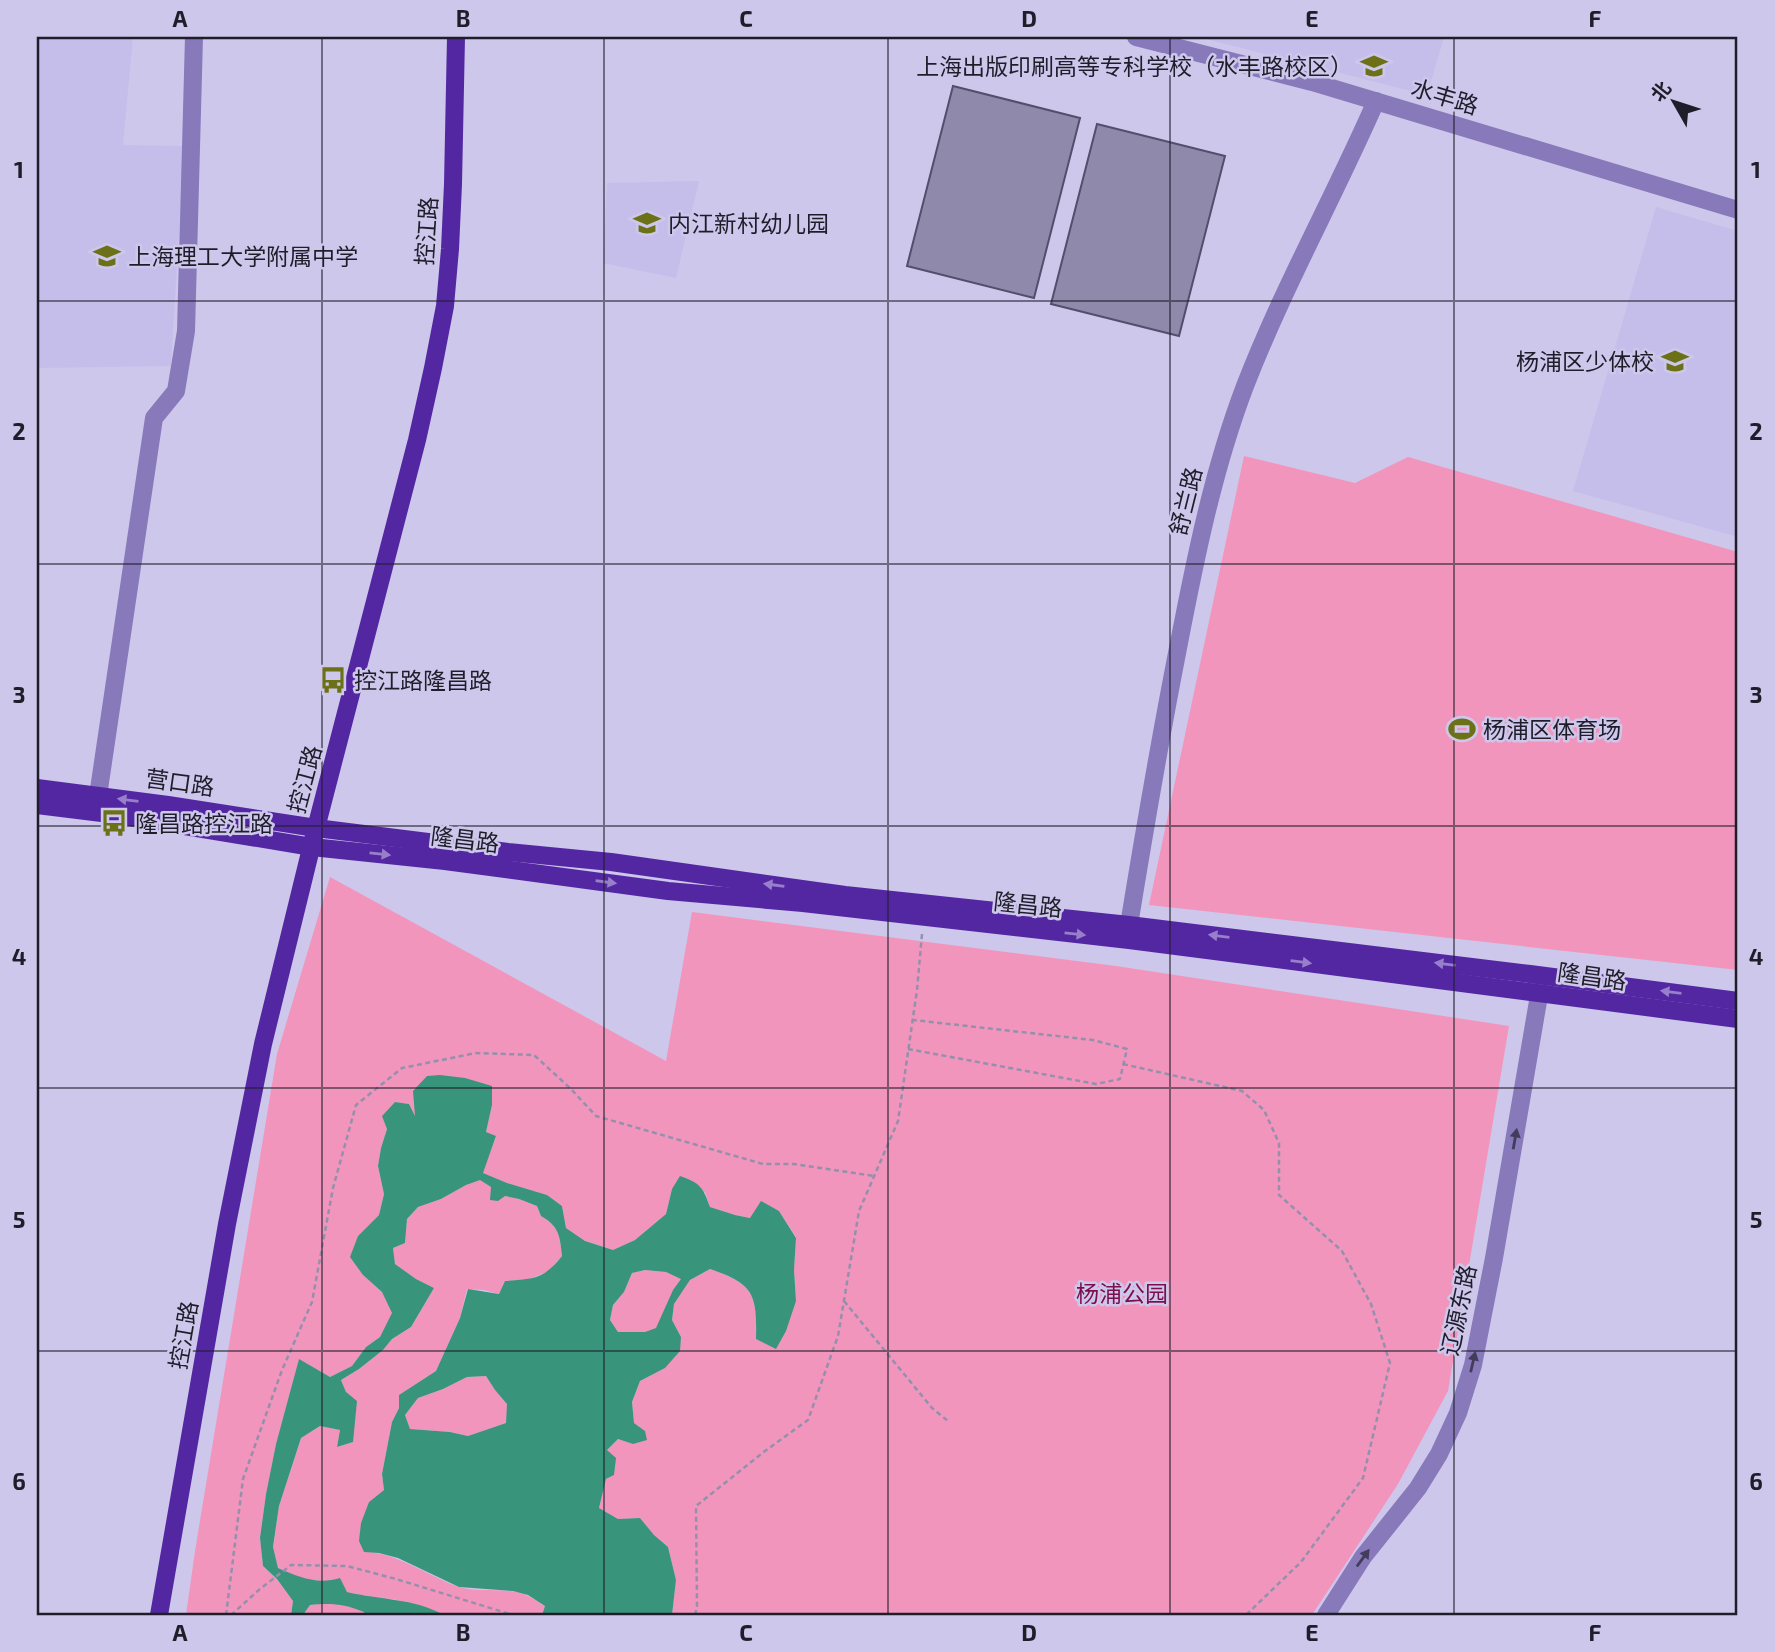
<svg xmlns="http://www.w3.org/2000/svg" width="1775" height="1652" font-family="'Exo 2','Noto Sans SC',sans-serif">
	<rect width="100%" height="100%" fill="#cdc7eb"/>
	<g fill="#c6beea">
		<path d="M37,37h96l-10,108 61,1 -13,220 -134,2z"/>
		<path d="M1198,37h246l-17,58z"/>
		<path d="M699,181l-23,97 -73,-15 4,-80z"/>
		<path d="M1656,207l82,24v306l-165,-46z"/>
	</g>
	<g fill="#f295bd">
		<path d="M1244,456l111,27 53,-26 330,95v418l-589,-65z"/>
		<path d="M330,877l336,184 26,-149 424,54 393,60 -61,365 -50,93 -86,131h-640l4,-35 -8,-33 -14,-12 -14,-17 -22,1 -19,-11 7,-29 8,-4 -7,-25 11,-11 15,5 12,-13 -11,-8 -2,-21 8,-21 25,-13 16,-31 -9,-17 2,-16 16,-24 20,-11c44,16 47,24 46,70l20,9 20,-47 -2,-31 2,-33 -17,-26 -18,-9 -10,16 -16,-3 -25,-8 -5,-15 -33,-3 -6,25 -31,26 -22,10 -28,-9 -19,-13 -4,-22 -15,-11 -40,-12 -25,-10 14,-36 -10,-5 6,-27 -76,14 -7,-15 -14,-2 -12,13 4,14 -6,19 -3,18 6,28 -5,21 -21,21 5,39 19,17 11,21 -13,24 -14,10 -14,19 -22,11 -31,-17 -23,84 -10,50 -6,44 3,28 14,13 16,22 -2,14h-105l9,-64 82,-497z"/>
		<path d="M480,1179l25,17 14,3 18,7 4,10c18,10 19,20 21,40l-13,15 -22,9 -22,1 -6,13 -15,-4 -17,-1 -7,29 -24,53 -37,24v13l-7,14 -10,52 2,16 -15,12 -5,49c37,4 59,22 92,35 16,6 37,3 55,5 13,1 23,8 34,15l-3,9h-98l-51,-16 -24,-1 -22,-6 -19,-10 -26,-3 -24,-11 -5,-20 6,-42 22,-68 19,-12 20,4 -3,17 16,-5 -7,-50 -5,-12 18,-11 24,-19 9,-11 19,-12 23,-39 -18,-9 -21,-15 -2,-16 12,-5 2,-24 11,-12 23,-8 25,-14z"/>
		<path d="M645,1270l21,2 16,6 -9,12 -16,38 -12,4h-27l-8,-12 3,-15 11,-13 8,-19z"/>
		<path d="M486,1376l9,14 13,14 -2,19 -38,13 -18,-4 -40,-3 -5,-14 13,-17 25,-9 24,-12z"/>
		<path d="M330,1603l16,2 19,7v3h-62l7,-10z"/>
	</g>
	<path fill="#39947c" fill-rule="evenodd" d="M440,1075l25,3 27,8v19l-6,27 10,4 -13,37 24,10 40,12 15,11 4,22 19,13 28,9 22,-10 31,-26 6,-25 8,-13c20,7 23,11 30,31l25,8 15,3 11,-17 18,10 17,27 -2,32 2,31 -10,30 -10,18 -20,-10c1,-45 -2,-55 -46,-70l-20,11 -16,24 -2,16 9,17 -1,14 -15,17 -25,13 -8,21 2,21 11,8 2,9 -14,4 -15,-5 -11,11 9,8 -2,17 -8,4 -7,29 19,11 22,-1 14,17 14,12 8,33 -4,35h-130l3,-9 -17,-11 -15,-4 -54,-4 -61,-29 -19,-5 -15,-1 -5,-11 2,-18 8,-21 15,-12 -2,-16 10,-52 7,-14v-13l37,-24 24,-53 8,-29 31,5 6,-13c29,-2 39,-2 57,-25 -2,-20 -3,-30 -21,-40l-4,-10 -18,-7 -14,-3 -7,5 -8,-1 1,-13 -11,-7 -14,5 -25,14 -23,8 -11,12 -2,24 -12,5 2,16 21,15 18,9 -23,39 -19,12 -9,11 -24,19 -18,11 5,12 11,9 -4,41 -16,5 3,-17 -20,-4 -19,12 -22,68 -6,41 5,21c21,9 39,17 62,10l7,14c33,8 66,6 97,23h-79l-1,-3c-21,-8 -31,-9 -54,-7l-7,10h-12l2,-14 -16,-22 -14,-13 -3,-28 6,-44 10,-50 23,-85 31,18 22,-11 14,-19 14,-10 12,-24 -10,-21 -19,-17 -13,-18 8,-21 21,-21 5,-21 -6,-28 3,-18 6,-19 -5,-13 13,-14 14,2 6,12 -2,-25 14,-15zM645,1270l21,2 15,7 -8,11 -17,38 -11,4h-27l-8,-12 3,-15 11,-13 8,-19zM486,1376l9,14 12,14 -1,19 -38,13 -18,-4 -40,-3 -5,-14 13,-17 25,-9 24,-12z"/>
	<g fill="#8f89ab" stroke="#544e6d" stroke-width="2">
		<path d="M953,86l127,32 -46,180 -127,-32z"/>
		<path d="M1097,124l128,32 -46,180 -128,-32z"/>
	</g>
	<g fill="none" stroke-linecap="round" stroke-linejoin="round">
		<g stroke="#9490ac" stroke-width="2.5" stroke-dasharray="5 3.5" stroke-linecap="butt">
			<path d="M908,1049l188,35 24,-5 7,-30 -34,-9 -180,-20"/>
			<path d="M1123,1064l119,27 22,19 15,33v52l63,56 29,53 19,59 -27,115 -62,84 -55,53"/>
			<path d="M844,1301l88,107 16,13"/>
			<path d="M226,1615l17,-136 39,-109 30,-68 21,-114 23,-83 46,-37 74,-15 58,2 37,34 25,27 167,48h31l80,12"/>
			<path d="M231,1615l29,-26 31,-24 56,1 49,13 117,36"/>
			<path d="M695,1615l2,-8 -1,-101 69,-55 43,-31 30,-84 21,-125 39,-90 19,-131 5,-56"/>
		</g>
		<g stroke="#8779ba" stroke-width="18">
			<path d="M1136,37l176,45 426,128"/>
			<path d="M98,796l56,-378 22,-27 10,-60 8,-294"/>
			<path d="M1129,938v-13c15,-92 31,-185 49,-277 17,-88 35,-178 67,-262 38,-98 89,-189 131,-285"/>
			<path d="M1326,1615l37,-58 55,-69 21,-34 19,-41 15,-48 21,-107 48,-280"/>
		</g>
		<g stroke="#5427a2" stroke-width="18">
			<path d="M37,788l131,17 148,23 192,24 103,10 234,33 284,30 401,49 208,27"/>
			<path d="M37,805l81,10 194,32 133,14 223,30 135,12 326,37 609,79"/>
			<path d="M159,1615l68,-391 36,-180 53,-216 101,-388 16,-72 12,-62 5,-57 3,-65 3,-147"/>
		</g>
	</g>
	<defs><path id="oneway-solid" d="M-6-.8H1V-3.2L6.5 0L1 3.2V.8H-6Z" transform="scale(1.75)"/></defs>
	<g fill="#977fca">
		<use href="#oneway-solid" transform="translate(128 800) rotate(-173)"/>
		<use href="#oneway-solid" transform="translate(380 854) rotate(6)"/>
		<use href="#oneway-solid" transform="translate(606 882) rotate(8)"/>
		<use href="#oneway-solid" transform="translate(774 885) rotate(-172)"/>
		<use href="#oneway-solid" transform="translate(1075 934) rotate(6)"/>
		<use href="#oneway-solid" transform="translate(1219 936) rotate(-173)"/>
		<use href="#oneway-solid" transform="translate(1301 962) rotate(7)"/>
		<use href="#oneway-solid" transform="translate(1445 964) rotate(-173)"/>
		<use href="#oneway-solid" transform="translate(1671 992) rotate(-173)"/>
	</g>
	<g fill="#433d5c">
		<use href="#oneway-solid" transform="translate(1515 1139) rotate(-80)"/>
		<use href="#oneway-solid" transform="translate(1473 1362) rotate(-77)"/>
		<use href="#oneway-solid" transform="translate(1363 1558) rotate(-54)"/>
	</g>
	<path fill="none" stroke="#1f1d2a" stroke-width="2" stroke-opacity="0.55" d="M322,37v1578M604,37v1578M888,37v1578M1170,37v1578M1454,37v1578M37,301h1701M37,564h1701M37,826h1701M37,1088h1701M37,1351h1701"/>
	<defs>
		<symbol id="university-bare" viewBox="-9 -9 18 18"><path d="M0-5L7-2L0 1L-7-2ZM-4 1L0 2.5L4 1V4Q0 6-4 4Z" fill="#6c7118" stroke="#cdc7eb" stroke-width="2.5" paint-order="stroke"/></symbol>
		<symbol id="school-bare" viewBox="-9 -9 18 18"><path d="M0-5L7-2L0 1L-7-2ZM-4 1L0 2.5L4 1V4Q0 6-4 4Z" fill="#6c7118" stroke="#cdc7eb" stroke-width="2.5" paint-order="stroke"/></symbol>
		<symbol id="bus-bare" viewBox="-9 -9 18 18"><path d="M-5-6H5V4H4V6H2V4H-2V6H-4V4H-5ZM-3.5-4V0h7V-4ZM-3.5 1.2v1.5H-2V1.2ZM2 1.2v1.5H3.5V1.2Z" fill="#6c7118" stroke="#cdc7eb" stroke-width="2.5" paint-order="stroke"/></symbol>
		<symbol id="stadium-bare" viewBox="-9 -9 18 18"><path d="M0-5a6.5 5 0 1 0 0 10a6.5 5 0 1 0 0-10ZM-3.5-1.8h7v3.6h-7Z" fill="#6c7118" stroke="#cdc7eb" stroke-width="2.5" paint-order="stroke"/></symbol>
	</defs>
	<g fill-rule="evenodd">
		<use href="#university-bare" x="1355" y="47" width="38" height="38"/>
		<use href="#school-bare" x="628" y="204" width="38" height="38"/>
		<use href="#school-bare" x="88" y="237" width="38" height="38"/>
		<use href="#school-bare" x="1656" y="342" width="38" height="38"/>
		<use href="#bus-bare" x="314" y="661" width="38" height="38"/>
		<use href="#stadium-bare" x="1443" y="710" width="38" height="38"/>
		<use href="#bus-bare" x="95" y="804" width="38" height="38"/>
	</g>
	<g text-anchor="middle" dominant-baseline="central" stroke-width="5" stroke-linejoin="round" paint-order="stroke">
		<g font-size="23" fill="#1f1d2a" stroke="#cdc7eb" text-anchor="start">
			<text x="1353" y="66" text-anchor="end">上海出版印刷高等专科学校（水丰路校区）</text>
			<text x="668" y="223">内江新村幼儿园</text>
			<text x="128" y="256">上海理工大学附属中学</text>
			<text x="1654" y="361" text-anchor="end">杨浦区少体校</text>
			<text x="354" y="680">控江路隆昌路</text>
			<text x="1483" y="729">杨浦区体育场</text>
			<text x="135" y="823">隆昌路控江路</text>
		</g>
		<g font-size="23" fill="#1f1d2a" stroke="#cdc7eb">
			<text transform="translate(1445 96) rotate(17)">水丰路</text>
			<text transform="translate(426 231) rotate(-86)">控江路</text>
			<text transform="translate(1185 501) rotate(-76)">舒兰路</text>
			<text transform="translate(304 779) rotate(-75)">控江路</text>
			<text transform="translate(180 782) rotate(8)">营口路</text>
			<text transform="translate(465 839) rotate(7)">隆昌路</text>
			<text transform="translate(1028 904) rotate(6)">隆昌路</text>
			<text transform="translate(1592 976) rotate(8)">隆昌路</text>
			<text transform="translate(1458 1310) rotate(-78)">辽源东路</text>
			<text transform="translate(183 1335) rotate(-80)">控江路</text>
		</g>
		<g font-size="23" fill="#7b0f4c" stroke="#cdc7eb">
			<text x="1122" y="1293">杨浦公园</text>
		</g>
	</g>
	<rect width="1775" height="1652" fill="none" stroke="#cdc7eb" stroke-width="77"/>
	<g transform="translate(1674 102) rotate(309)" stroke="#cdc7eb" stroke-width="5" paint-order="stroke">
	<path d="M0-5L12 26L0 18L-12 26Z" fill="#1f1d2a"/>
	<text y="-10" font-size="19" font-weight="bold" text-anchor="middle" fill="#1f1d2a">北</text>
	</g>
	<rect x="38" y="38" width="1698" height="1576" fill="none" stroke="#1f1d2a" stroke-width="2.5"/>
	<g font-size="23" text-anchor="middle" font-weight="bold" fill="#1f1d2a">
		<text x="180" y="27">A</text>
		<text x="463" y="27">B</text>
		<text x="746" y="27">C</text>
		<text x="1029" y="27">D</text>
		<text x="1312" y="27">E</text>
		<text x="1595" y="27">F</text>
		<text x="19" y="178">1</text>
		<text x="1756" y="178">1</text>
		<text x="19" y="440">2</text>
		<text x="1756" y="440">2</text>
		<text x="19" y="703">3</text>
		<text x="1756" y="703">3</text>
		<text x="19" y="965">4</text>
		<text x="1756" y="965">4</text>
		<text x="19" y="1228">5</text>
		<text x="1756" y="1228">5</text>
		<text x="19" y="1490">6</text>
		<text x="1756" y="1490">6</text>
		<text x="180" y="1641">A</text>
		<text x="463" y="1641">B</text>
		<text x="746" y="1641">C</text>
		<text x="1029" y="1641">D</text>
		<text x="1312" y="1641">E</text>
		<text x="1595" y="1641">F</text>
	</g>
</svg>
